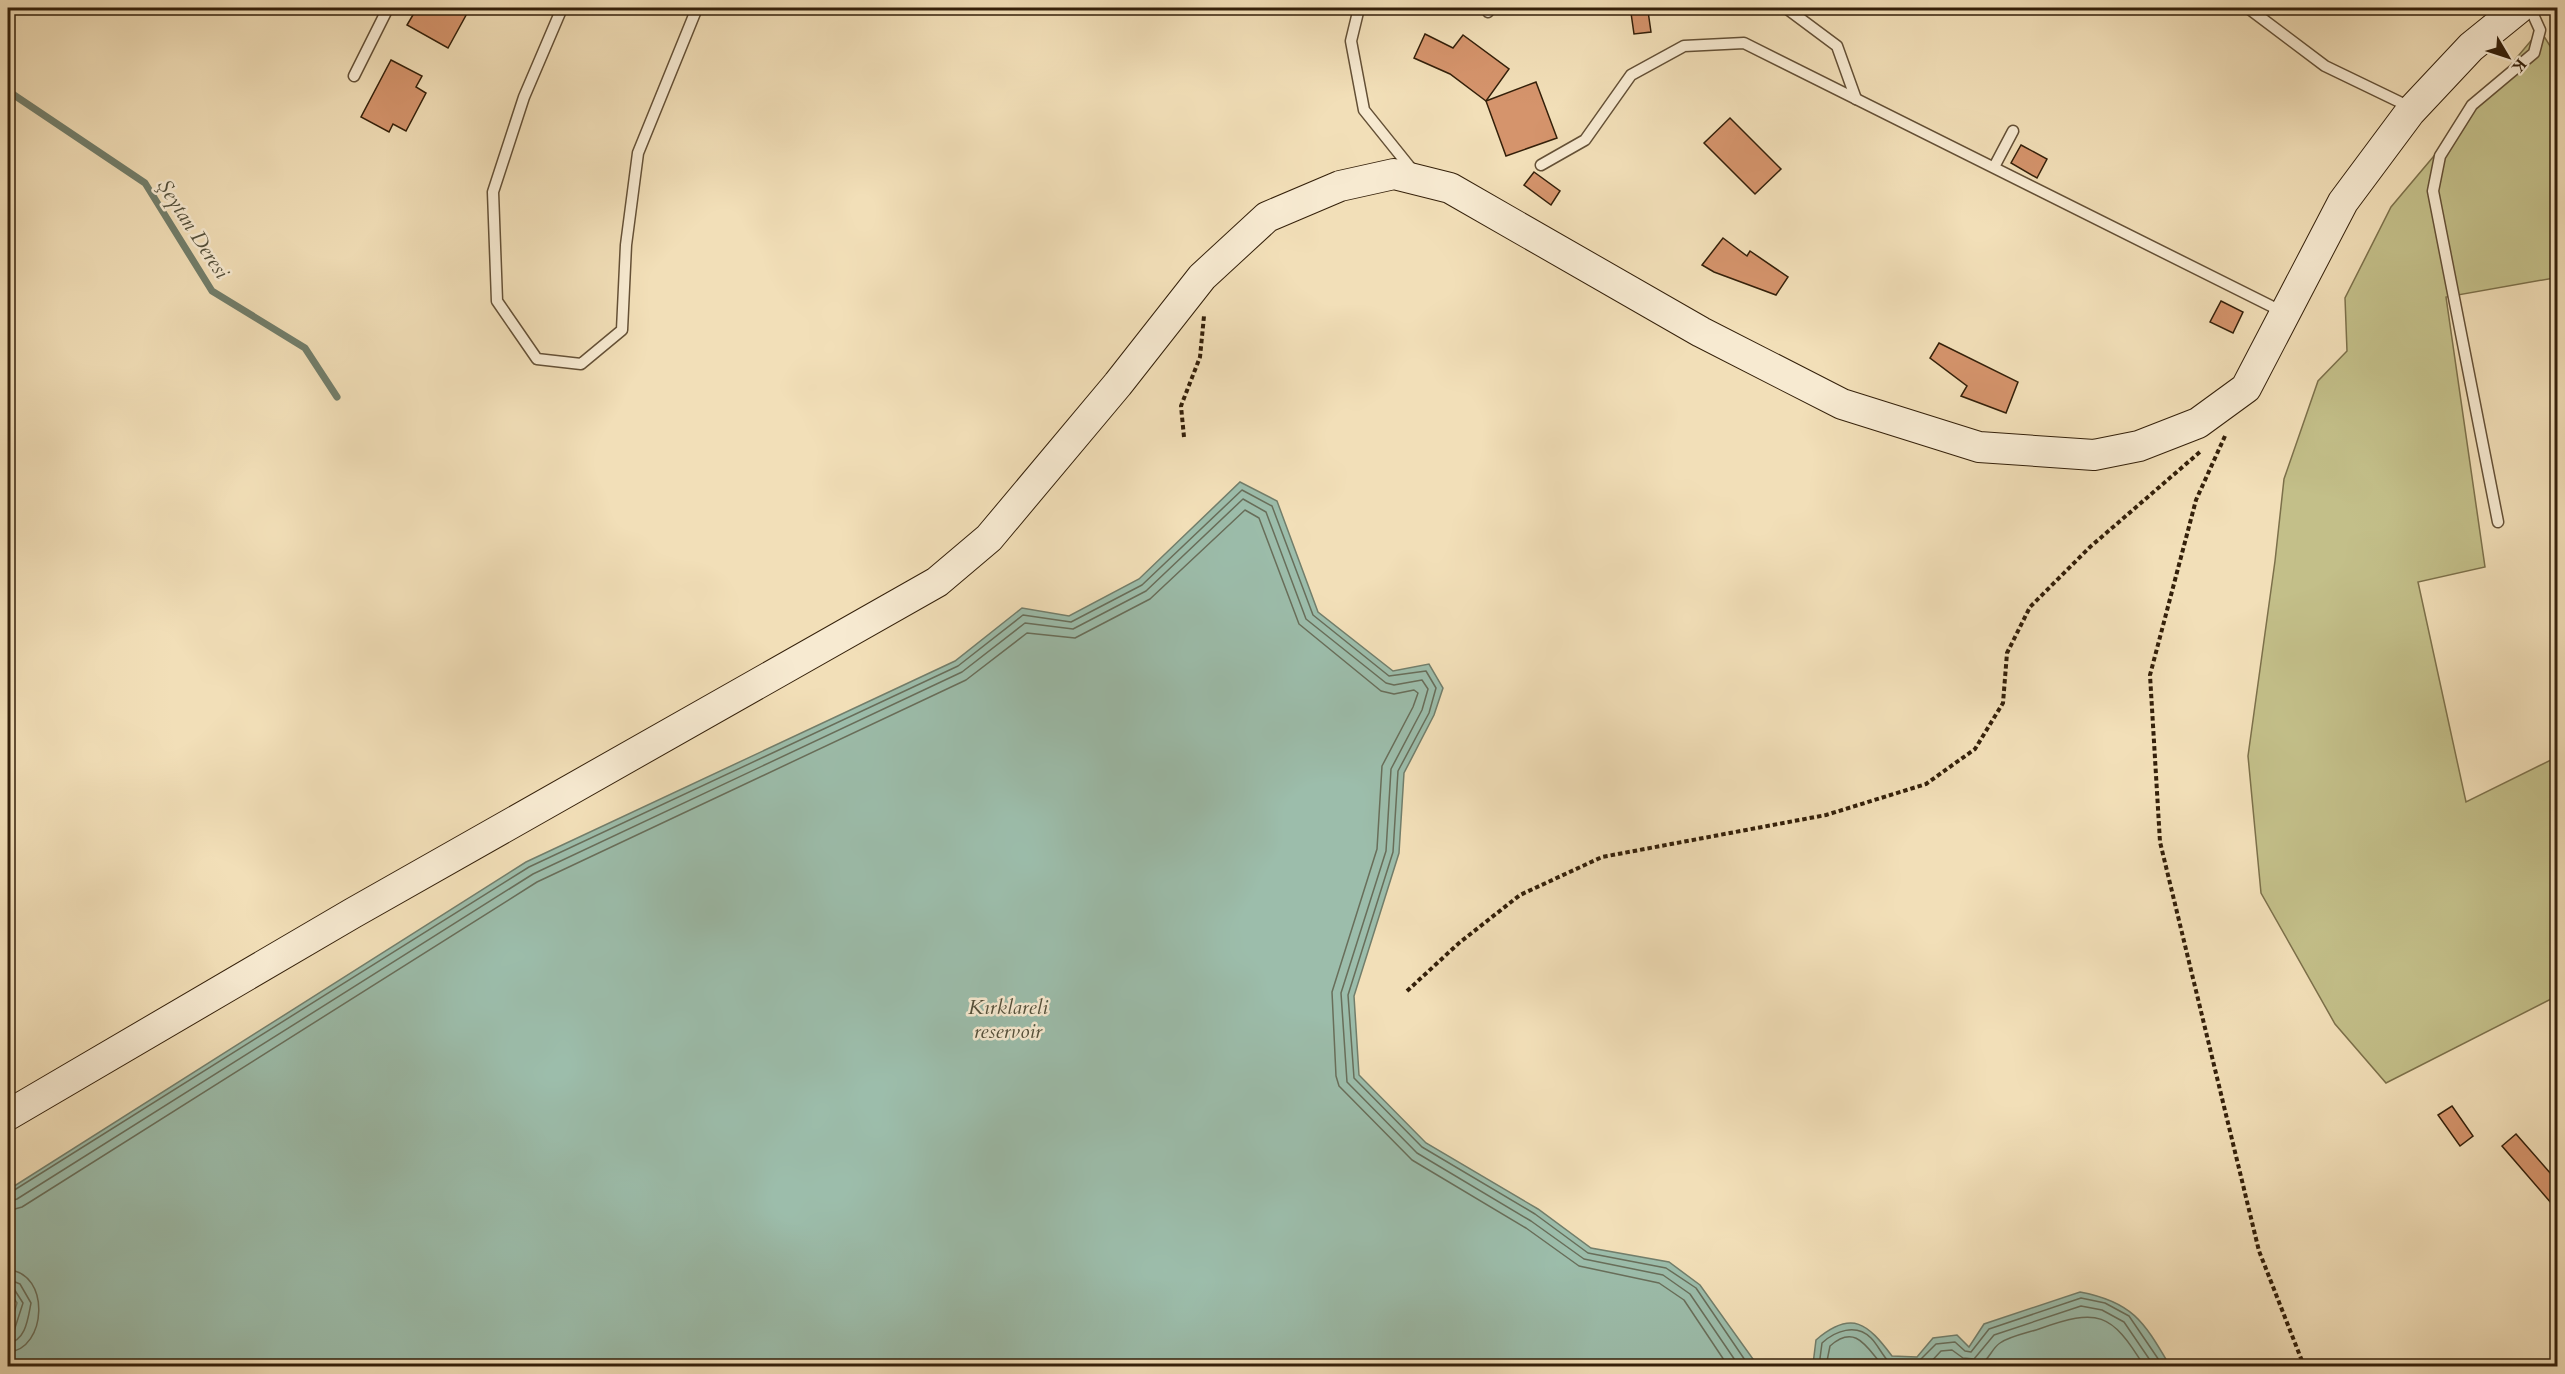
<svg xmlns="http://www.w3.org/2000/svg" width="2565" height="1374" font-family="Cardo,serif">
	<rect width="100%" height="100%" fill="#f2dfb8"/>
	<filter id="stains"><feTurbulence type="fractalNoise" baseFrequency=".00333" numOctaves="4"/><feColorMatrix values="0 0 0 0 .2 0 0 0 0 .09 0 0 0 0 .02 0 0 0 .5 -.17"/></filter>
	<radialGradient id="worn" r=".72"><stop offset=".6" stop-color="#630" stop-opacity="0"/><stop offset="1" stop-color="#630" stop-opacity=".3"/></radialGradient>
	<path fill="#c3bf89" stroke="#7c704a" stroke-width="1.5" d="M2540,30l17,27v225l-3,-4 -108,19 39,270 -67,15 48,220 91,-45v239l-171,87 -51,-59 -74,-131 -13,-137 27,-195 9,-82 34,-98 29,-30 -2,-53 46,-91z"/>
	<g fill="#9cbdab" stroke="#727e6b" stroke-width="1.5">
		<path d="M1240,482l37,19 41,111 75,59 36,-7 14,24 -9,27 -30,58 -5,80 -45,143 5,79 67,68 112,66 53,39 78,14 31,23 58,81h-1750v-32l9,-31 -9,-13v-100l518,-328 429,-201 67,-53 47,8 70,-37z"/>
		<path d="M2080,1292c53,10 64,30 90,74h-360l3,-2 3,-24c36,-31 52,-16 76,16l25,1 16,-19 24,-3 12,12 15,-23z"/>
	</g>
	<g fill="none" stroke-linecap="round" stroke-linejoin="round">
		<g stroke="#686e5a" stroke-width="1.5">
			<path d="M8,1194l521,-327 429,-201 65,-51 48,7 71,-37 100,-95 30,16 41,109 76,61 37,-5 10,17 -7,25 -31,58 -5,81 -45,143 6,83 68,69 113,67 53,39 78,15 30,20 53,78"/>
			<path d="M8,1202l9,-3 516,-325 429,-202 63,-49 48,6 73,-38 97,-92 23,13 40,107 80,64 8,2 28,-5 6,9 -6,21 -31,59 -5,82 -45,142 6,89 70,71 114,68 53,38 79,16 27,19 49,72"/>
			<path d="M8,1211l14,-4 515,-325 429,-202 61,-47 48,5 75,-39 95,-89 14,8 40,106 82,67 13,3 20,-4 4,3 -5,14 -31,59 -5,83 -45,143 4,84 3,10 73,74 114,68 53,38 80,17 25,17 44,66"/>
			<path d="M8,1270c43,2 39,80 0,82"/>
			<path d="M8,1279l12,5 11,19c-3,15 -5,38 -23,40"/>
			<path d="M8,1287l6,2 9,14 -10,31 -5,1"/>
			<path d="M1819,1366l3,-23c13,-12 34,-20 49,-5 7,7 11,17 18,24l28,1 19,-19 19,-2 10,9 6,1 18,-23 92,-31 24,5 24,13 34,50"/>
			<path d="M1826,1366l4,-20c26,-23 37,2 53,20"/>
			<path d="M1927,1366l14,-15 11,-1 11,8 11,1 20,-24 87,-29 21,4 22,12 30,44"/>
			<path d="M1978,1366c11,-5 13,-17 22,-23 10,-7 27,-10 39,-14 59,-21 72,-17 105,37"/>
		</g>
		<path stroke="#727e6b" stroke-width="7" d="M8,91l137,92 67,108 93,57 32,49"/>
	</g>
	<g fill="#d5946c" stroke="#34200a" stroke-width="1.5">
		<path d="M417,8h53l-22,40 -41,-23z"/>
		<path d="M1648,11l3,21 -17,2 -3,-21z"/>
		<path d="M1425,34l28,14 10,-13 46,34 -23,32 -36,-27 -36,-16z"/>
		<path d="M391,60l31,16 -6,11 10,6 -20,38 -13,-7 -4,8 -28,-15z"/>
		<path d="M1536,82l21,56 -51,18 -20,-55z"/>
		<path d="M1730,118l51,51 -26,25 -51,-51z"/>
		<path d="M2021,145l26,14 -10,19 -26,-15z"/>
		<path d="M1534,172l26,19 -9,14 -27,-20z"/>
		<path d="M1723,238l24,18 3,-5 38,26 -12,18 -62,-23 -12,-7z"/>
		<path d="M2221,301l22,11 -10,21 -23,-11z"/>
		<path d="M1939,343l79,39 -12,31 -45,-17 6,-10 -37,-28z"/>
		<path d="M2452,1106l21,30 -13,10 -22,-31z"/>
		<path d="M2516,1134l42,48v29l-56,-65z"/>
	</g>
	<g fill="none" stroke-linecap="round" stroke-linejoin="round">
		<defs>
			<g id="lane">
				<path d="M562,8l-38,89 -31,95 4,109 40,58 44,5 41,-34 4,-85 12,-92 59,-145"/>
				<path d="M1359,8l-8,33 13,69 49,61"/>
				<path d="M1786,8l51,38 19,53"/>
				<path d="M2248,8l77,58 85,41"/>
				<path d="M1488,12l1,-4"/>
				<path d="M354,76l34,-68"/>
				<path d="M1541,165l44,-25 46,-65 53,-29 60,-3 539,269"/>
				<path d="M1994,167l19,-36"/>
				<path d="M2498,522l-65,-331 7,-35 32,-51 62,-52 6,-23 -10,-22"/>
			</g>
			<path id="secondary" d="M8,1115l345,-202 584,-331 52,-44 129,-154 84,-107 65,-60 73,-31 54,-12 56,14 251,144 141,72 137,43 115,8 45,-9 59,-23 48,-35 97,-186 67,-90 61,-65 48,-39"/>
		</defs>
		<use href="#lane" stroke="#645036" stroke-width="13"/>
		<use href="#secondary" stroke="#34200a" stroke-width="32"/>
		<g stroke="#34200a" stroke-width="4" stroke-dasharray="4.5 3" stroke-linecap="butt">
			<path d="M2225,436l-29,64 -46,175 10,167 99,409 45,115"/>
			<path d="M1184,437l-3,-31 19,-49 4,-41"/>
			<path d="M1407,991l52,-48 61,-48 82,-38 224,-42 100,-31 49,-35 28,-46 4,-50 23,-46 60,-60 111,-96"/>
		</g>
		<use href="#lane" stroke="#f7ead1" stroke-width="10"/>
		<use href="#secondary" stroke="#f7ead1" stroke-width="30"/>
	</g>
	<g text-anchor="middle" dominant-baseline="central" stroke-width="5" stroke-linejoin="round" paint-order="stroke">
		<g font-size="21" font-style="italic" fill="#534f3a" stroke="#f7ead1">
			<text transform="translate(193 229) rotate(57)">Şeytan Deresi</text>
			<text x="1008" y="1007">Kırklareli<tspan x="1008" dy="24">reservoir</tspan></text>
		</g>
	</g>
	<rect width="2565" height="1374" fill="none" stroke="#f2dfb8" stroke-width="30"/>
	<rect x="9" y="9" width="2547" height="1356" fill="none" stroke="#34200a" stroke-width="3"/>
	<rect x="15" y="15" width="2535" height="1344" fill="none" stroke="#34200a" stroke-width="1.5"/>
	<g transform="translate(2508 57) rotate(129)" stroke="#f7ead1" stroke-width="4.5" paint-order="stroke">
	<path d="M0-4.5L10 22L0 15L-10 22Z" fill="#34200a"/>
	<text y="-9" font-size="16" font-weight="bold" text-anchor="middle" fill="#34200a">K</text>
	</g>
	<rect width="100%" height="100%" filter="url(#stains)"/>
	<rect width="100%" height="100%" fill="url(#worn)"/>
</svg>
